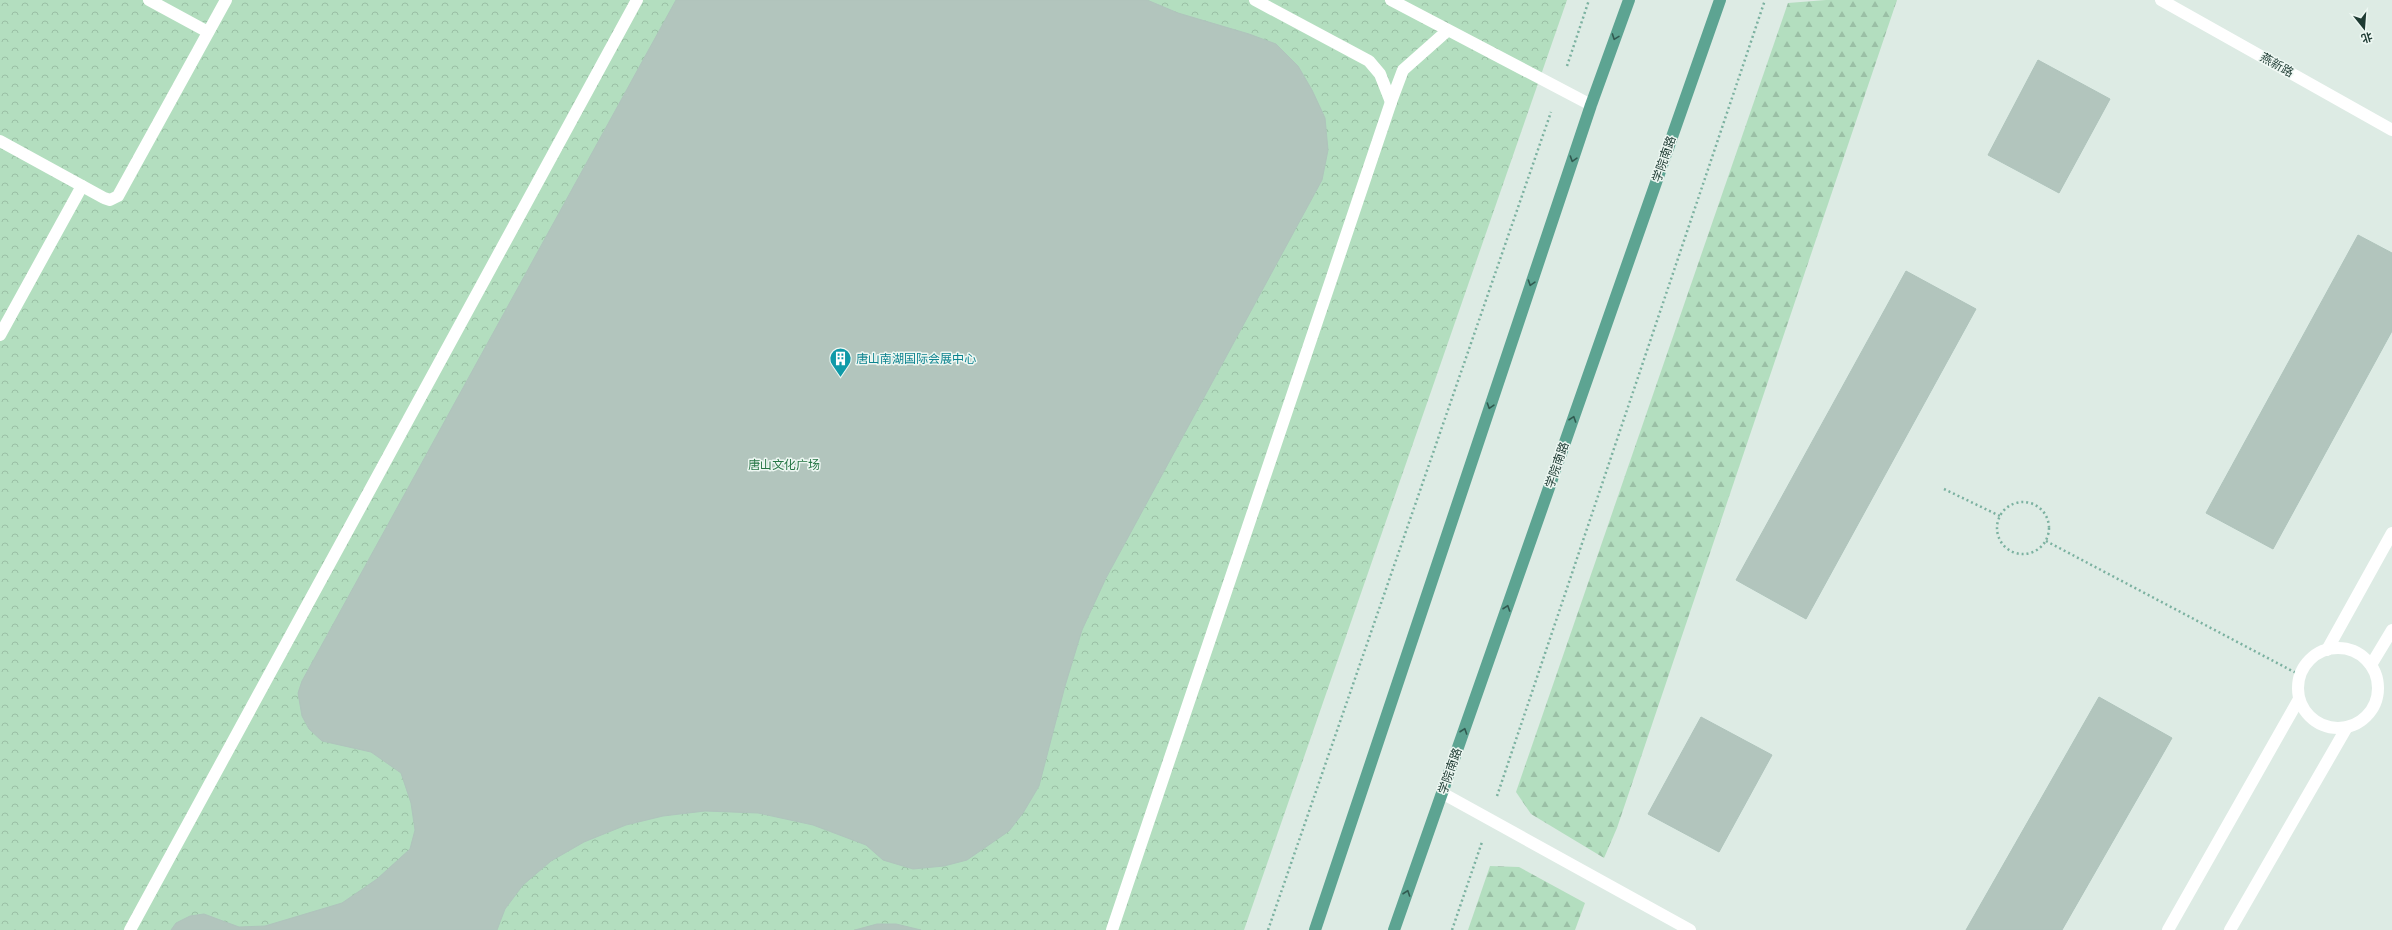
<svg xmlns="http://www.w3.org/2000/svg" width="2392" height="930" font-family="'Roboto Condensed','Noto Sans SC',sans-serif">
	<defs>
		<pattern id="forest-firs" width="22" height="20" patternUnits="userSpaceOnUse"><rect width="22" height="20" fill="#b3debf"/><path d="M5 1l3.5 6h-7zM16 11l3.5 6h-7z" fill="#9abfa5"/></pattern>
		<pattern id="park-crowns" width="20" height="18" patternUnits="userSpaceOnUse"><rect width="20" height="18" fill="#b3debf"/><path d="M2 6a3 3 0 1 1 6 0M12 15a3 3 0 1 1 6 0" fill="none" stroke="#9abfa5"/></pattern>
	</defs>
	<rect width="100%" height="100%" fill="#ddebe4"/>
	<g fill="url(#forest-firs)">
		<path d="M1826,0h71l-280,828 -13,30 -73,-44 -15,-22 272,-789z"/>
		<path d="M1490,866l29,1 66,36 -10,27h-107z"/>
	</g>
	<path fill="url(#park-crowns)" d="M0,0h1567l-323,930h-1244z"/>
	<g fill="#b2c5bd" stroke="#afc4bc">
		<path d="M676,0h471l31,13 71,21 27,10 22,22 14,24 13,28 3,32 -6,30 -216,398 -24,52 -17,56 -26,100 -16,27 -14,18 -42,29 -23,6 -31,3 -30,-9 -17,-15 -53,-20 -55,-12 -53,-2 -42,5 -37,9 -42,17 -33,19 -28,24 -18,24 -8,21h-326l5,-7 14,-7 14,-2 35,13 26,-1 77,-23 35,-24 33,-30 5,-19 -4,-27 -10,-30 -30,-21 -49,-11 -13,-12 -7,-13 -4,-23 4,-12z"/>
		<path d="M2038,60l72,39 -51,94 -71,-38z"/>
		<path d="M2358,235l34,18v78l-119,218 -67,-36z"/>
		<path d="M1906,271l70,38 -170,310 -70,-39z"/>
		<path d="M2099,697l73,41 -110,192h-96z"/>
		<path d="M1701,717l71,38 -53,97 -71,-38z"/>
		<path d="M877,924h19l25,6h-66z"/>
	</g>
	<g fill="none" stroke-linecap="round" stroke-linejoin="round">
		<g stroke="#7bb1a0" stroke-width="2.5" stroke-dasharray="2 3" stroke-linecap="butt">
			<path d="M1567,66l22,-66"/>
			<path d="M1944,489l56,27"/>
			<circle cx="2023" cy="528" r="26"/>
			<path d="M2046,541l252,133"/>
			<path d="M1497,796l268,-796"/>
			<path d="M1268,930l283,-818"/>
			<path d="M1452,930l30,-88"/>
		</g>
		<g stroke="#fff" stroke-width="12">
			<path d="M149,0l59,32"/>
			<path d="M1255,0l114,61 11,13 11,28"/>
			<path d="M1391,0l200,105"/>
			<path d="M2161,0l231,130"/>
			<path d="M0,141l104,57 6,2 8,-4 108,-196"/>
			<path d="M0,335l82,-149"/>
			<circle cx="2338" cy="688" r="40"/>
			<path d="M2327,650l65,-117"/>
			<path d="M2371,665l21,-35"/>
			<path d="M1442,793l248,137"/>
			<path d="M130,930l507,-930"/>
			<path d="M1112,930l279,-828 12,-32 44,-39"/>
			<path d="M2168,930l131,-231"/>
			<path d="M2230,930l117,-203"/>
		</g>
		<g stroke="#5da492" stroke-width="12">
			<path d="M1315,930l276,-825 38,-105"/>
			<path d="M1394,930l326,-930"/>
		</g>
	</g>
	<defs><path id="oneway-chevron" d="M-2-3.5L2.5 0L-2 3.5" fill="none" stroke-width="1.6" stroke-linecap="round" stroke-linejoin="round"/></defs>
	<g stroke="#315a50">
		<use href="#oneway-chevron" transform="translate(1615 37) rotate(110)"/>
		<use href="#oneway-chevron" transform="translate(1573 159) rotate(108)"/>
		<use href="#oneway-chevron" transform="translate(1531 283) rotate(108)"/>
		<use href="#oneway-chevron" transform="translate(1490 406) rotate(108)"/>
		<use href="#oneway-chevron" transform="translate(1573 419) rotate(-71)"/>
		<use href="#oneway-chevron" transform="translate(1507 608) rotate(-71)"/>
		<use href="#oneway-chevron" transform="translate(1464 731) rotate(-71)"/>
		<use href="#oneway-chevron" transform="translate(1407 893) rotate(-71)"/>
	</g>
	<defs>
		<symbol id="building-pin" viewBox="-11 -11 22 30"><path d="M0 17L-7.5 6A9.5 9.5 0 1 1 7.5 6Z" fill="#0f9aa8" stroke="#edf7f2"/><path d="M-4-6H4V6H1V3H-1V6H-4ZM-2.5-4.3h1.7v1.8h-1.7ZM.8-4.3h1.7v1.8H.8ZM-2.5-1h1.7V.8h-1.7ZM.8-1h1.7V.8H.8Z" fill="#fff"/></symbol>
	</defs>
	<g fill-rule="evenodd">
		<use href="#building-pin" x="828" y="346" width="25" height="34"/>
	</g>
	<g text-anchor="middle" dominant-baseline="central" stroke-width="3" stroke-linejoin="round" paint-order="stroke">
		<g font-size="12" fill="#1e3b33" stroke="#edf7f2">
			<text transform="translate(2277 65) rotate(29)">燕新路</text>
			<text transform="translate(1664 159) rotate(-71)">学院南路</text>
			<text transform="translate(1557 465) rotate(-71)">学院南路</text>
			<text transform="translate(1450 771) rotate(-71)">学院南路</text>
		</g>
		<g font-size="12" fill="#0d838f" stroke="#edf7f2" text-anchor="start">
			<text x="856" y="359">唐山南湖国际会展中心</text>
		</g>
		<g font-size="12" fill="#257544" stroke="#edf7f2">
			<text x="784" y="465">唐山文化广场</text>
		</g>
	</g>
	<g transform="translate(2364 28) rotate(163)" stroke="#edf7f2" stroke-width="3" paint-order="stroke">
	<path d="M0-3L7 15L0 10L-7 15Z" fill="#1e3b33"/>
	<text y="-6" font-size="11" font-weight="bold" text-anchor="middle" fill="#1e3b33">北</text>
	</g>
</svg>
